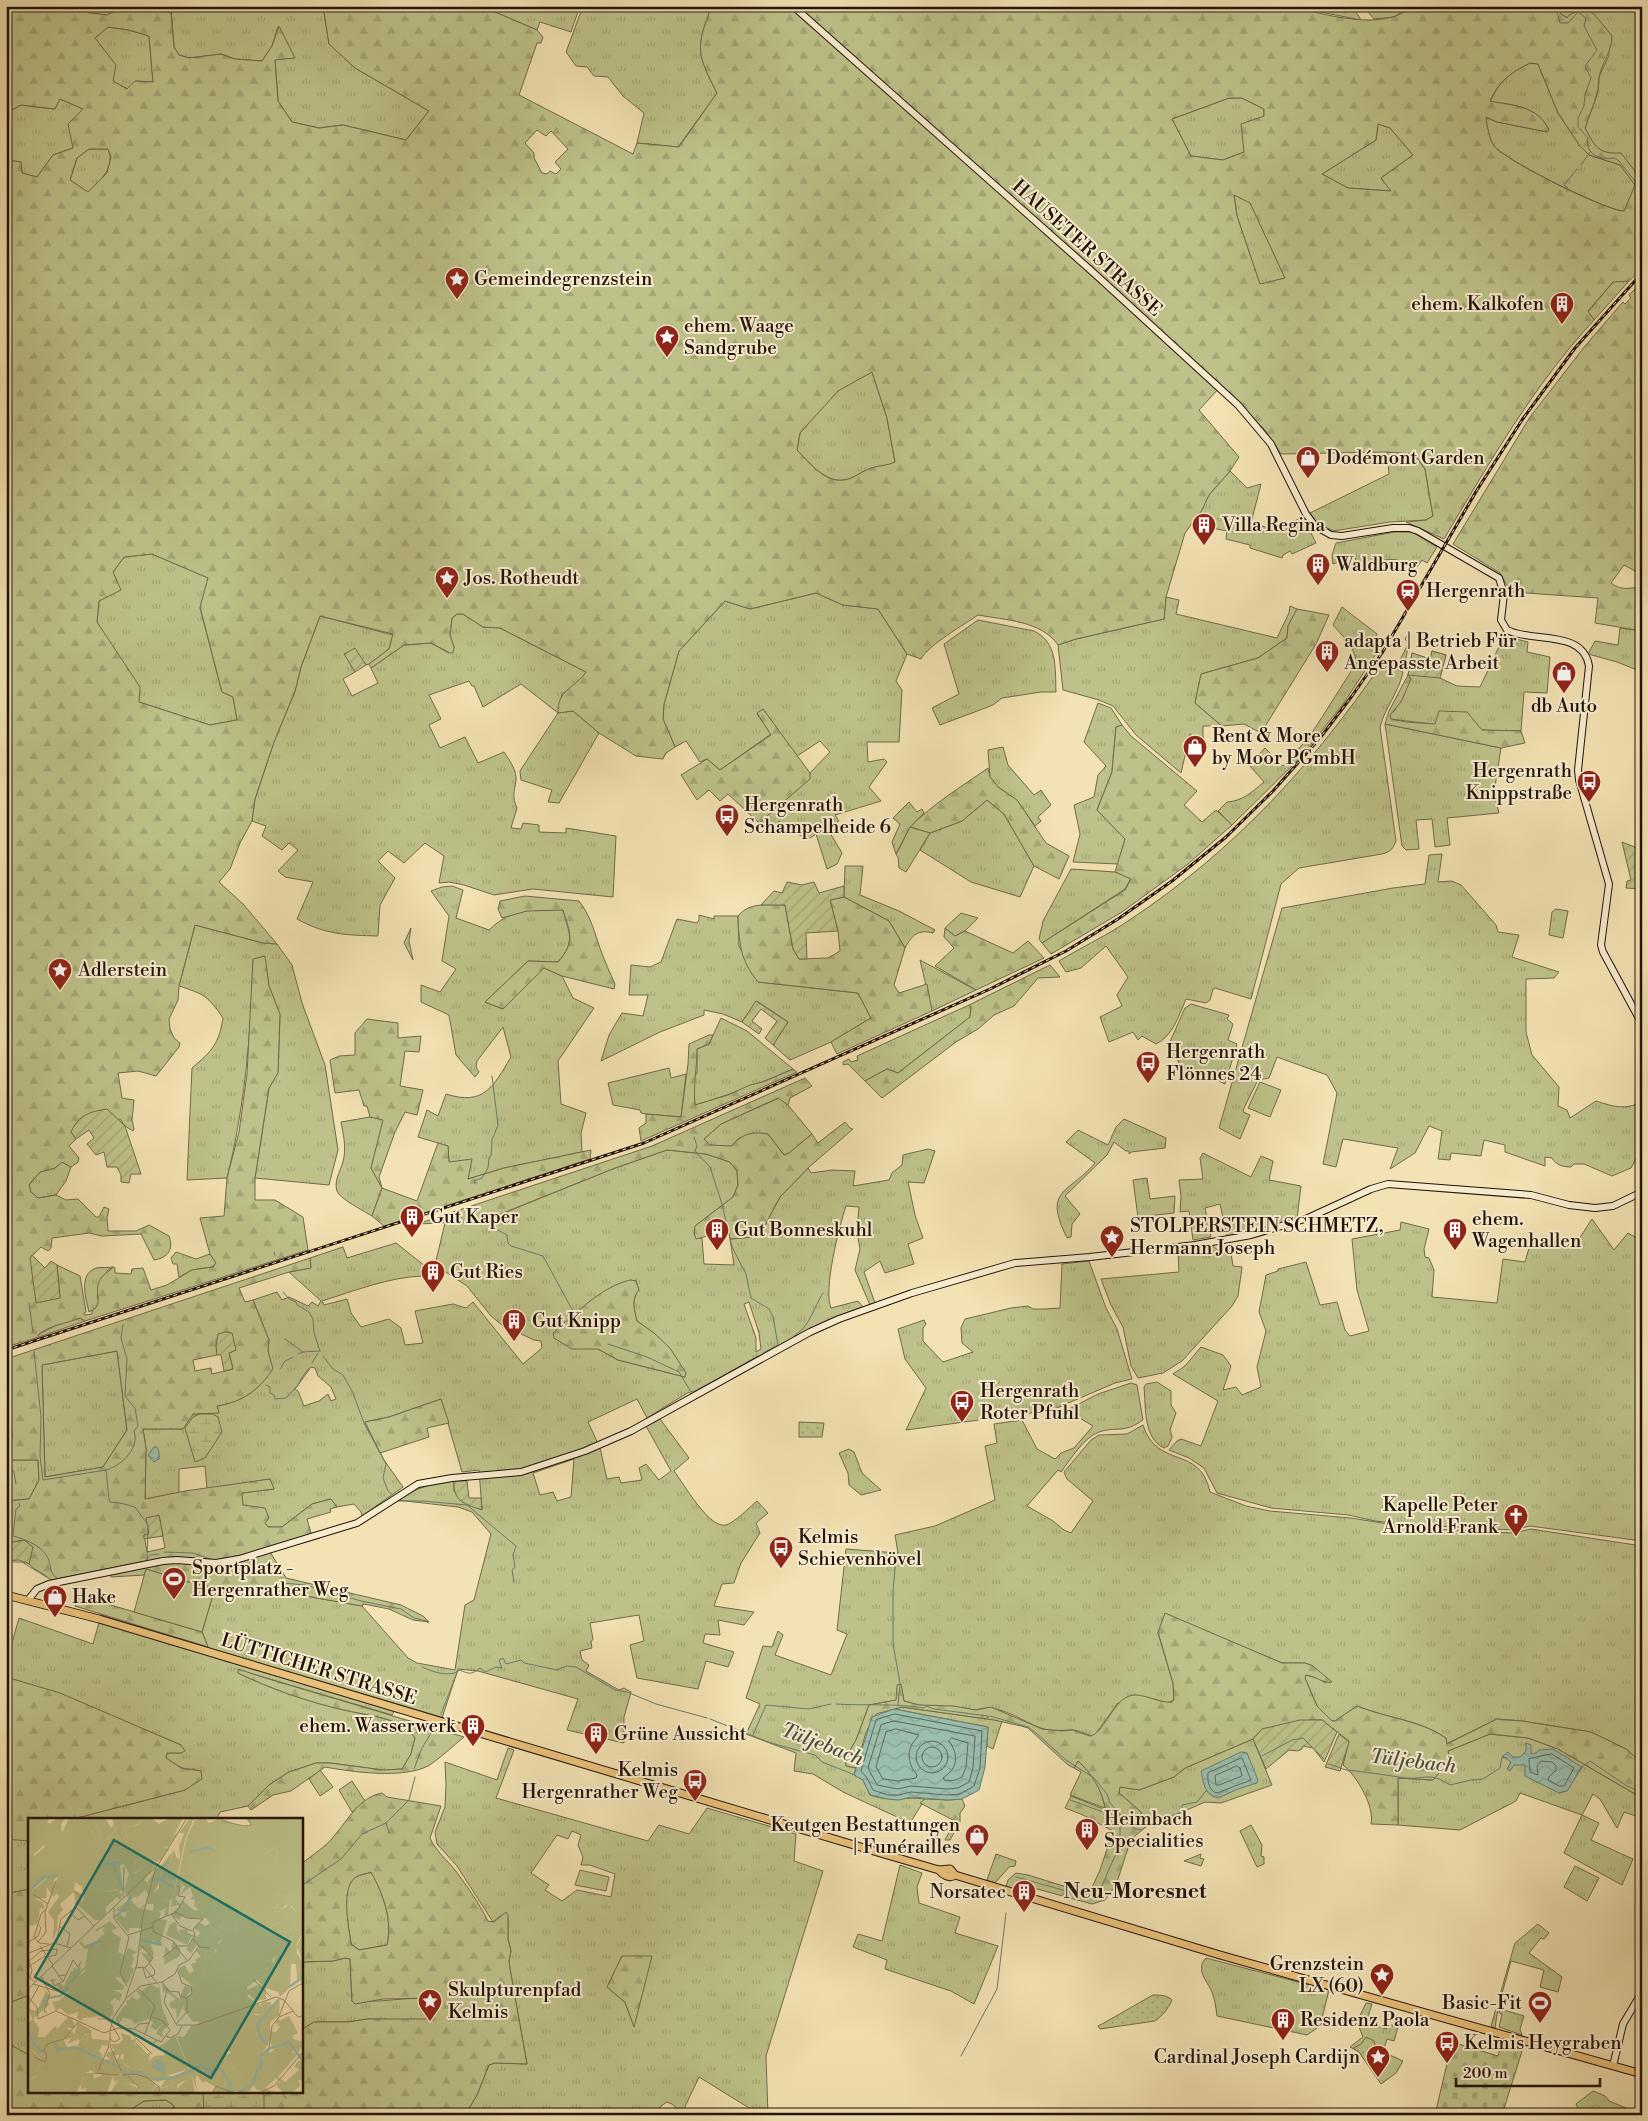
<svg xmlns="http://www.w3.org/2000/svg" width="1648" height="2121" font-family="'Libre Bodoni',serif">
	<defs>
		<pattern id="grass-tufts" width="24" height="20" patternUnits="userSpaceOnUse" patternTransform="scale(1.25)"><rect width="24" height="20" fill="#bec28a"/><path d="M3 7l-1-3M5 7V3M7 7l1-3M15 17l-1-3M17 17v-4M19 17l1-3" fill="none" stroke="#a3a676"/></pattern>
		<pattern id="forest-firs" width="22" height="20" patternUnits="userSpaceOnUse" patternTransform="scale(1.25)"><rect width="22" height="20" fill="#bec28a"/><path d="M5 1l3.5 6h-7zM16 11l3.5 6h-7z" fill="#a3a676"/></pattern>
		<pattern id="wetland-marsh" width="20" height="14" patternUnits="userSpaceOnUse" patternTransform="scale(1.25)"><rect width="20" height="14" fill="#bec28a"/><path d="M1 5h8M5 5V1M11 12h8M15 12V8" fill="none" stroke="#a3a676"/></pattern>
		<pattern id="cemetery-stones" width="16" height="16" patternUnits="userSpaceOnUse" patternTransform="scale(1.25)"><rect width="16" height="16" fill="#bec28a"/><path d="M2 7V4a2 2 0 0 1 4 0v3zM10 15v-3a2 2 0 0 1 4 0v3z" fill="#a3a676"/></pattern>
		<pattern id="park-dots" width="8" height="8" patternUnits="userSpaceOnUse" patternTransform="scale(1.25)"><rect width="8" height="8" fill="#bec28a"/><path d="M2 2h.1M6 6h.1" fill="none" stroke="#a3a676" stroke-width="1.8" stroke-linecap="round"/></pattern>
		<pattern id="garden-furrows" width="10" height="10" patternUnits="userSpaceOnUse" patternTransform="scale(1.25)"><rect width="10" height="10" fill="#bec28a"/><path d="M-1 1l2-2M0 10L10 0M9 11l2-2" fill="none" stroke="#a3a676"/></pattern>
		<pattern id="water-waves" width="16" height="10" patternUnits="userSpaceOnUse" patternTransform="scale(1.25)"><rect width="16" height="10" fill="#9bbead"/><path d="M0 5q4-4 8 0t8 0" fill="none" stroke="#85a294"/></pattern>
	</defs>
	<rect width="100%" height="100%" fill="#f3e2b3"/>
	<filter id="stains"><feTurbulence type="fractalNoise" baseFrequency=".004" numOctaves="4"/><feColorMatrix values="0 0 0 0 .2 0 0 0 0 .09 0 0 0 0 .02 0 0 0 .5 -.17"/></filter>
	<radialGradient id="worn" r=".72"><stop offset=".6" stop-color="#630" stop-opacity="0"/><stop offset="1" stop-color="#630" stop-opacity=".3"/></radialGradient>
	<g fill="url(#grass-tufts)" stroke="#706a4a" fill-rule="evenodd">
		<path d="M69,6h98l-1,6 -46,-3 -13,6 -17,-2z"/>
		<path d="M171,6h152l6,38 26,24 74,43 -23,29 -63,-15 -24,3 -27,-6 -14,-21 -3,-42 19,-1 -16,-31 -6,19 -10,15 -27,-2 -14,-5 -32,4 -10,-3 -5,-8z"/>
		<path d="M481,6h99l-9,26 -31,-10 -3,8z"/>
		<path d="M583,6h129c-17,42 -15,48 5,87l-39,54 -41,-4 7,-30 -21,-17 -15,-19 -14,-1 -7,-9 -11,-1 -10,-14z"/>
		<path d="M1290,6h49l5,7 9,-6 8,13z"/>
		<path d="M1363,6h49l-18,11 -20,2z"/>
		<path d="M1561,6h81v174l-21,-26c-23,0 -26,-7 -36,-26l13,-36 1,-15 10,-22 -1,-5 4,-14 -23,-26c-9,0 -15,1 -21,8l-7,-4 -2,-4z"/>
		<path d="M107,27l22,3 20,6 4,46 -18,-1 -7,8 -16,-8 -17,-43z"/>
		<path d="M1530,63l8,1 20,49 22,33 9,9 31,10 16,20 -12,26c-17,0 -119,-51 -130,-65 -5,-7 -7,-20 -9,-29l12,5 50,10 2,-2c-11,-23 -36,-26 -59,-28 9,-21 20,-29 40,-39z"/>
		<path d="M1229,98h13l22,11v7l-20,36 -21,8 -32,-4 -19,-37z"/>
		<path d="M60,99l23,10 -10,39 -20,7 -16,22 -15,-4 -1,-11 -15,-2v-47l15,-8 33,4z"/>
		<path d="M1378,124l12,4 23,27 -32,23 11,13 -44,-3 -26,-14 54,-34z"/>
		<path d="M89,149h19c8,19 -8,31 -20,44l-18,-13 7,-22z"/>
		<path d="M1234,195l16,7 35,76 -25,7 -23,-69z"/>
		<path d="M1623,280l6,1 -35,39 -6,-8 25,-30z"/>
		<path d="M872,372l15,46 8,45c-8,3 -15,2 -23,5 -9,2 -18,11 -28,12 -19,3 -35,-18 -47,-30l3,-17 38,-43z"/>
		<path d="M1387,452l27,2 11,15 8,47 -7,4 -36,2 -57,9 -18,-10 -5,-8 79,-39z"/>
		<path d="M1230,471l17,17 14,-4 -10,39 25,7 27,-13 13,26 -24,11 -2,-3 -7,4 -1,3 -32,-10v-3l-24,-6 1,-8 -36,-7 18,-29z"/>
		<path d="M1394,532h18l25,15 -10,16 -5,-3 -5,7c-26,-11 -32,-11 -55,6l-8,-17 -21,8 -1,-9 4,-12z"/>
		<path d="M152,554l57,24 -9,30 22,84 11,4 4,24 -27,5 -71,-23 -42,-80 2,-21 14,-29 11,-15z"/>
		<path d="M816,593l27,12 35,4 29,45 -11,27 6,9 -3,52h-32l1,20 16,-3 3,3 -18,25 12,14 -46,14 4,6 -12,7 15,25 -5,11 -10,5 -11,-35 -9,6 -28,-19 -4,9 -16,-7 50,-44 1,-6 20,-21 -10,-11 -23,15 -34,-47 -6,5 14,20 -51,36 -13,-11 -7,3 -14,-21 -11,6 -12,-28 1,-15 15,-53 46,-50 25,8z"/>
		<path d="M1166,597l13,3 -3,14 101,24 12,-25 1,-7 7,3 -9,17 -1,12 -29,20 -57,16 -6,29 27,23h-19v10l4,12 -17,-14 -9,39 -45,-38 -23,-29 -14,-6 -36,-10 -5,-45 18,-6 88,-20z"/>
		<path d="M1342,607l35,27 -7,15 6,5 -33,50 -42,53 -69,68 -14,-14 9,-9c16,-1 25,-10 37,-20l-15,-17 16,-17 18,18 27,-30 47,-74 -6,-17 -18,-20z"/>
		<path d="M457,614h6l20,13 17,1 86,44 -9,12 -15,10 -4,19 15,-2 26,22 -40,70 -11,-1 4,-12 -31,-10 -1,-9 38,-58 -37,-29 -38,23 -9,-21h-2l-3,-5 -40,14 12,24 -12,6 11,23 25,-11 13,26 26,-11c6,9 13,19 12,29 -2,11 -4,16 1,27l-6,20 10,1 2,-6 16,2v7l27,1v-5l50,8 -3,61 -80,-8 -39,6 -30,-10 -15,-3 -10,1 5,-27 -19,-13 -21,20 -16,-12 -10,10 17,17 -15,27 -2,31c-32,-1 -52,-1 -81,-17l16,-37 -28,-5 -7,-6 20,-21 -9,-7 -7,7 -20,-14 4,-10 -14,-5 3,-22 19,-57 21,-51 6,-24 19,-51 73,19 -4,14 -20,15 -3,1 -2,-3 -19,-8 10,18 -12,7 9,17 26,-13 -7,-15 33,-23 27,-2 18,10 5,-6 -4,-12 2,-17z"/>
		<path d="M978,620l56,11c24,12 21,37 22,61h-15l-39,6 -9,7 -53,20 -8,-17 27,-14 -15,-50z"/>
		<path d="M1620,628l22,3v41l-25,-10 -29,-8 7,-13 23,4z"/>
		<path d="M1408,634l3,1 -7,31 -3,2 -6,-4 4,-2 9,-18 -3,-5z"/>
		<path d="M1504,636l24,6 -1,10 23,5 -3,36 -23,-1 -3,39 -39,-1 -92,-11v-4l5,-5 16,-31 -3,-4 4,-22 18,6 2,-8 14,4 -6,23 17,8 23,1z"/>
		<path d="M1383,662l20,10c-4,20 -18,35 -23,55l16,114c-3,7 -5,11 -14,13l-83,14 -18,16 -30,115 -36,-11 -2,1 -3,11 -4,3 -20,-4c-7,16 -13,37 -30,45l-14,-8 -4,4 -5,-8 -24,10 -9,-25 22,-11 -5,-11 11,-18 -22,-31 -25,22 -15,4 -7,-11c23,-14 49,-26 72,-42 104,-69 182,-155 252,-257z"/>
		<path d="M1098,703l13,5 11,17 -6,2 -4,45 -15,38 28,29 -7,25 -45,-2 7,-28 -6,-29 20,-8 4,-22 8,-9 -22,-24z"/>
		<path d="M1385,724l116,24 -7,45 5,20 -52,5 3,27 -15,2 -3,-28 -16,1 3,29 -13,1 -4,-4z"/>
		<path d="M1003,747l5,18 26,30 7,-5 10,15 -13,12 3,4 -6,5 -18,-26 -19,-13 -8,-10 -2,-27z"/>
		<path d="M987,800l17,14 30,52 -14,31 -49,-15 -51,-32 10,-17 32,-12z"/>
		<path d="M909,802l8,10 5,-3 2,4 -14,14 -14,27 -4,-12 8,-18 -7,-6z"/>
		<path d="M1442,854l-4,28 14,-1 9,4 35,40 2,7 21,3 -7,22 47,15 -5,6 -28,1v53l6,23 27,32 -1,19 9,4 3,8 26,-17c19,6 28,9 46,1v45l-11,21 -19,8 -28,-12h-10l-3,3c-8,0 -15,-2 -19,-9l-7,-1v9l-40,-14v-7l-21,-5 -3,16 -30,-3 -1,7 -12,-1 4,-28 -13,-5 -14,27 -25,16 8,-21 -55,-9 -7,28 -13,-3 14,-71 -10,-18 -50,-18 -8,21 -11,2 -14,28 -1,4 7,3 -10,24 -21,-11 63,-220 111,-20 32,-4 4,-29z"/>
		<path d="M845,866h18l-3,29 39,16 36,19 -2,3c-15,-4 -21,2 -28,15l-16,-27 -45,-24z"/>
		<path d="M1071,869l44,3 16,6 -6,11 -83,54 -3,-4 4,-18z"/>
		<path d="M452,886l11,4 -7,28 33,12c24,-23 43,-20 74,-20 6,24 13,31 -5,52l-30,-1 -43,41 18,7 41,-41 18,8 11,22 21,10 -36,53 3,43 25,9 -5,20 1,19 -78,16 -36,11 -19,-17 -1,-16 -30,-9 9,-27 11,6 8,-22c38,12 47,-7 65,-37l-8,-30 -26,34 -1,6 3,5 -4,5 -19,-22 -7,-40 -28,-13v-17l19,7 16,-23 -14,-8 7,-45 -18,-25 11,-4z"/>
		<path d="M1556,909l12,2 -5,27 -14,-3 3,-23z"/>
		<path d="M961,913l17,5 -13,13 -10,5 -10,-8z"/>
		<path d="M699,915l15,4v-3h24l1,30 19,36 100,11 13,25 -40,24 -41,18 -17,-15 15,-23 -31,-21 -15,21 -19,-8 -19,-4v5l-44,17 -59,29 8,-26 13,-22 21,3 5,-21h-19l2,-30 19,2 11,-5 16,-43 20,4 2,-3z"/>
		<path d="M195,925l68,18 14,1 15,21 10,38 23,62 13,85 -9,35 -74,-7 14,-90 9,-16 2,-57 -11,-29 -5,-30 -11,4c-2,75 -8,145 -26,218l-40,2 5,-112c20,-17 27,-24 31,-50 -15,-22 -19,-24 -44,-32z"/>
		<path d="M411,928l-2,13 4,19 -9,-17z"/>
		<path d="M920,960l56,30 -44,21z"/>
		<path d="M1191,1004l38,11 -2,4 6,5 -5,16 9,4 -12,40 -27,-13 -2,4 -18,-10 1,-4 -10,-6 3,-7 -4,-2 1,-2 16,-36z"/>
		<path d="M969,1005l2,2 -1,10 -72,56 -11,-4 -22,12 -17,-17 -5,1v-3l6,-3 2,3 7,-2 -1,-4z"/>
		<path d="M721,1018l26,13 46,38c-32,14 -64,26 -98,36l-2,-24 4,-9v-23l12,-5z"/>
		<path d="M669,1068l2,10 15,-4 -5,43 -35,-3 -5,-1 -1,-3 -27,-5 -5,-22z"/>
		<path d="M779,1098l9,7 24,29 -23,19 -5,2 -16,-21 -29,4 -7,9 -22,-2 -6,-6 17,-15z"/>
		<path d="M370,1117l14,2 -13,49 11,20 -10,28c-8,-5 -32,-17 -35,-25 -4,-11 6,-24 7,-34 2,-12 -1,-24 -3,-35z"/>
		<path d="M1124,1119l42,19 -1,10 -34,4 -2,2v-3h-3l-12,-9 -7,13 -42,41 15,18 -8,10 -1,13 -4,1c-24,-49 0,-43 28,-75l-29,-21 12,-12 30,15 8,-18z"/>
		<path d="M928,1149l7,2 -11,32 -16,-1 7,33 8,23 -15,6 6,20 -29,9 -5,-12 -16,11 11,31 -5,2 -15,-35 5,-21 -3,-17 2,-25 -13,-1c-7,21 -23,84 -15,102l27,-7 5,6 -28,10 -143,78 -3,-3 -42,26 -10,-19 -49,23 12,26 7,31 12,-2 2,6 21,-3 -3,-12 7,-4 13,16 12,-9 -25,-45 14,-7 29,39 -15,13c10,13 35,58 52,54 8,-2 24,-18 31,-24l11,12 -12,10 4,10 -19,30 -7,20 -12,1 -8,22 40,6 -10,13 -26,-5 2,15 -15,-1 -2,9 31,9 -6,15 -22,-6 -8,28 -61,-11 -7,-33 14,-4 -5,-26 -49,8 3,16 -2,3 1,6 -12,3 2,9 7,5 -3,6 33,19 5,-2 7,4 -7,25v26l-57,-13 11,-31 -100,-28 -20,-2 -16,49 -44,-13 -6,10 -153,-45 -1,3c33,16 71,29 107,37 19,5 42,6 59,17 5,2 8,7 11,11l-4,16 -9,15 -19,1 -53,-7h-14l-27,9 -20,13 -21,21 -28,6 -4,8h-147l116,-30 10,-21c-12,2 -20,-5 -29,-11l1,-5h14v-8l-121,-51 -54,-17v-20h2l11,-39 74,26 8,-29 107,32 -6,-15 13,-44 26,7 42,-3 79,14 46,52 9,5 38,7 10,-65 9,-5 17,-66 -19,-22 -14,-5 -61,-7c21,-13 33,-16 57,-19v10l13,14 15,4 -3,-39 -17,2 -21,-73 -52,18 -24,5 19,38 19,27 -41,29 -1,-4 -7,-8 -17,3 -7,-8 -18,5 -30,23h-14l-25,-22 -2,-12 33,-4 -4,-10 -63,10 -2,-23 -26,3v24l-34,6 1,-51 -3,-19h39l11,-15 26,-2 -3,-6c26,-4 42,-15 56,-37l-4,-18 1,-11 -16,-40 24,-8 5,8 7,-3 19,9 4,-4 6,4 3,-5 -32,-29 22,-4 -1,-10 33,-11 4,11 49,-15 29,23 -2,10c-34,1 -69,15 -101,25l2,4 23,-6 4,14 10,14 28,-8 12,9 4,17 18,-2 -8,-32 38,-7 13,4 7,-6 50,62 19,-16 -1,-7 -7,-1 -32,-15 -11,-9 -24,-30 -32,-21 10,-42 39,-2 131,-53 52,-18 39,4 24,8 7,9 1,14 -5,12 -38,29 1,12h6l2,26 30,1 -4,-26 23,-2 11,-10 16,-30 28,-29 3,5 21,-3 23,1 -2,15 36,-6 3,-7 10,-8 1,-10zM630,1280l6,1 3,9c-8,9 -5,19 -2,31 26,18 34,27 48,56l-67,-17 -20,-11zM749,1302l10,31 2,16 -5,3v-14l-12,-34zM311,1367l4,1 3,8 13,11 5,12 -5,2 -3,-7 -9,7 -15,5 -6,-15 -3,-2zM574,1459l-3,38 -14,4 -4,-9 -13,3 -7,-22z"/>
		<path d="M1203,1153l48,24 10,-21 12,5 -4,19 32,6 -4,33 -70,17 -7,-32 -15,4 6,29 -18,3 -4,-29 -9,1 1,-16 -2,-16 24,-1 -3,-21z"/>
		<path d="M62,1162l9,5 -5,14 -10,14 -18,3 -7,-6 -2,-7 11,-13 15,-4z"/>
		<path d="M1147,1178l3,21 25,-3 -1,17 -36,4 -5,-37z"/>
		<path d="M1592,1219l22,31 14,-17 14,8v300l-112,-15 -17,4 -99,-5 -39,-4 -27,-6 -77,-7 -54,-15 -13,-25 -15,-10 -20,-8 8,-9 4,-2 20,7 17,-45 -45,-27 12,-8 16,-19 22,8 8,11 -8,24 13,-3 6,8 19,-8 -4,-20 9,-36 -7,-19 7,-37 12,-4v-2l28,-7 14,43 17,-3 8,28 5,6 19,-5 -12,-41 -5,-51 48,-9 1,-8 28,7 -5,20 1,8 4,1 5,12 -2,27 65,6 6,-44 22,3 7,-24 20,4 27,-3z"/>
		<path d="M1213,1246l8,7h10l2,13 9,1 -4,29 -6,10 -50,55 -19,12 -25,5 -7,-12 -8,-39 -12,-22 -10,-26 78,-7 -1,-21z"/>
		<path d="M176,1252l20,7 14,-5 6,9 -4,4 -20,3 -13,7 -2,-13h-4l-2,-6z"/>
		<path d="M1089,1261l17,47 11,21 15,50 -17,4 -63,27 -146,20 20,-42 -21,-29 -7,-30 26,-9 2,4 -3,4v13l20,21 30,-10 -11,-9 -1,-15 4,-9 46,-11 17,-2 5,3h12l15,-1 2,-44z"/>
		<path d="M113,1267l-6,4 -10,25 2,7 -2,4 -8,5c-3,-13 -11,-38 7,-44 5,-1 12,0 17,-1z"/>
		<path d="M80,1318l5,3 -46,16 -2,-2 22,-11z"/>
		<path d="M117,1351l10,79 -24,37 -58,10 -3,-112z"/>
		<path d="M1157,1382l14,9v14l5,8 -6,17 2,7 -4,9 -4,2c-21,-10 -18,-41 -20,-61l2,-3z"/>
		<path d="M1131,1383l6,2 6,35c-20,14 -25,6 -44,12 -16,6 -28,27 -38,40l-3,-2 -31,36 26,15 11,9 7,3 22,-32 -26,-22 -3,-7 27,-32 8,-5 28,-1 16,-9c14,45 57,19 67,67l36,14 24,5 81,7 62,10 101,5 17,-4 111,17v217l-16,-14 -35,-17 -69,-11 -25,-2 -51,25v-6c-26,-18 -60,-20 -89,-32l-22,15h-3l-15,-15 -12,-28 1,-3 11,3 9,5 -13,-17 -8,-3h-23l-117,-49 -7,19 15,50 1,17 -7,3 -13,-4 -36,4 -24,33c-8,-1 -14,-6 -22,-6 -11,0 -21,2 -31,-2 -20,-7 -43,-26 -65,-18l-57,-5 -15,-4 -3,-16 -4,15 -28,5 -13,35 -10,17v9l10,2 -2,7 9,5 7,15c22,8 34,1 55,4l-15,24 -67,-31 -30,-18 -19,-3 2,-18 -50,-19 14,-30 -14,-6 17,-52 9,1 6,-16 5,4 -8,20 56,20 16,-41 -10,-4 9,-81 52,4 -3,-18 40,-9 60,-26 -10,-54 12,-3 -3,-19 28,-4 15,29 18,10 6,-6 13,-5 19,-22 -15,-9 -7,-1 -4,-6 31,-16z"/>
		<path d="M849,1449l5,3 8,21 19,17 -20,5 -12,-10 -1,-12 -9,-20z"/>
		<path d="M6,1460h32l1,20 -10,19 -23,2z"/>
		<path d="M902,1707l100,14 -9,28 -6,-3 1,-19 -94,-18z"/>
		<path d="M1490,1734l38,4 30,11 84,49v20l-18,-6 -7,16 -17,-29 -7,-5 -11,21 17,8 -8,17 42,19 -11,26 -58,-32 18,-38 -62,-22 -4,8 -56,29 -62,-5v-47l35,2 16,-20 -1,-9z"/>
		<path d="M1253,1739l19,46 -51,18 -16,-1 -41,18c-6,9 -9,6 -17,6l-5,-6 -1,-8 -22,-19 1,-7 19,4 35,-13 11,-9z"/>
		<path d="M508,1748l6,2 -18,48 152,43 11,-16 30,9 18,-26 89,26 -2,27 29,10 -57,185 2,59h-13l-1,-4 -55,-34 -17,36 -10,-9 -5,-2 -6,4 -5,9h-191l12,-20 12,-30 6,-2 32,1 -17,-95 -1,-8 2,-10 -3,-12v-21l-8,-2 -7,6 -36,-56 -20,-22 -2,-12 10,-25 1,-22 -1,-23 52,18zM572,1831l9,4 -3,10 5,12 -2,8h9l25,9 -4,23 -34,-7 -15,11 -17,-11 4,-5 -18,-12 26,-38 11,4zM622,1956l12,70 -9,-24 -18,-15z"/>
		<path d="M1078,1761c13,10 25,31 27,47l-35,-13 11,-23 -7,-4z"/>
		<path d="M320,1770l13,17 -13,9 -11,-17z"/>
		<path d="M352,1781l13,20 -13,11 -13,-22z"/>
		<path d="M1251,1825l11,20 -1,11 3,1v7l-7,3 -17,-36z"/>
		<path d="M14,1838l15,3v48l-18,4 -5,6v-60z"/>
		<path d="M996,1854l20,7 -1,5 -6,1 -14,16 -8,-3z"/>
		<path d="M900,1865l22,8 -5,14 2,16 41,14 -5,16 43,13 -24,58 -23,-13 -66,-22 2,-9 -34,-13 5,-13 24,7z"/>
		<path d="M1575,1866l24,12 -12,23 -23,-14z"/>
		<path d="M372,1872c11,22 21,49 15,73l-28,5 -8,-6c-2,-16 -12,-57 5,-67 4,-3 11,-3 16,-5z"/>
		<path d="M1538,1924l11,9 -5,6 -3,-1 -12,15 33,24 -4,15 -18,-5 4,-17 -33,-9 -13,47 -3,20 -4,-2 24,-83z"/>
		<path d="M345,1958l5,1 2,42c27,2 54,-4 82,-3l1,6 -5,16 -63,-1 -19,3h-34l-13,8v-68l32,-1z"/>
		<path d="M1206,1958l123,32 -9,36 -13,9 -90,-19c-1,-8 -2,-16 -5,-24 -5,-11 -17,-23 -6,-34z"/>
		<path d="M29,1995v60c-25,-7 -28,-33 -18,-53z"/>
		<path d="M1366,2003l6,1 -6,19 20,6 2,-5 10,3 -4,14 -7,-2 -4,13 20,9 -7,12 -15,11 -22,-32 -9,-5 13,-10 -6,-15z"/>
		<path d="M1500,2009l24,7 -4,13 2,6 -23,-8 3,-13 -3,-1z"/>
		<path d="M1593,2091l12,5 4,5 17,7 -6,7h-51l9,-7 -2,-4z"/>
		<path d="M166,2100l8,5 -2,9 -50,1 22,-14z"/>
	</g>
	<g fill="url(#forest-firs)" stroke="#706a4a" fill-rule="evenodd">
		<path d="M6,6h63l21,7 17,2 13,-6 46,3 5,1 3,34 5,8 10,3 32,-4 14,5 27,2 10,-15 7,-20 16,32 -20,2 3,41 14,21 27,6 24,-3 63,15 23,-29 -74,-43 -26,-24 -6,-38h158l56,24 6,7 -2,6h-4l-18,52 114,59 4,-11 42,4 38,-54c-20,-39 -22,-45 -5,-87h578c32,8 96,27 122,0h149l-2,4 2,4 6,4 2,-3 15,-7 10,6 18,22c0,15 -10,27 -13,41 -1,6 0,11 -2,16 -3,12 -8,23 -12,35 10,19 13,26 36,25l21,27v89l-13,12 -16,1 -25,29 6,9c-60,65 -105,143 -150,219l-38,-17 20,-2 7,-4 -8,-47 -11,-15 -27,-2 -106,2 -16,-24 -44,-44 -22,24 40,47 -9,14 -21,24 -7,15 -17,23 -19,64 -2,22 -88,20 -18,6c-16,-24 -53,-25 -80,-30 -13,9 -51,31 -57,44l-14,-5 -29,-45 -35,-4 -27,-12 -66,16 -25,-8 -46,50 -15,53 -1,15 12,28 -9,6 -3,6 -27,-3 -37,-23 -26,-22 -15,2c-1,-23 16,-24 28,-41l-86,-44 -17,-1 -20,-13h-6l-5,4 -2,17 4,12 -1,6h-3l-19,-10 -27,2 -33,23 -2,-4 20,-15 4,-15 -73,-18 -19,51 -6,24 -21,51 -19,57 -3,22 -12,22 -10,26 -11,13 24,22 34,40 -14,-1 -68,-18 -16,61 -1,14 -9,19 1,10 4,9 6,5 -1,4 -23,29 -18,-5 -20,2 4,25 12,2 -2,20 2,9 -1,2 -8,-5 -5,-7 -49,13 5,7 -7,7 10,12 -1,4 -7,5 -9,-5 -7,6 -15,4 -11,13 2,7 7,6 18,-3 10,5 12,-1 18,18h3l5,-10 5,2 -2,9 1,13h28l13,-6 20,11c5,13 -1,22 -15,24l-13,-26 -39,2 -13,-3 -37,5 -1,10 -3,3 -7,-4 -11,11 30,40 -3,-33 23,11 6,36 -2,1v2l8,-1v-3c12,-8 2,-17 7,-29 3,-8 9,-9 14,-15l2,1v5l16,1 1,-5 11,-1 8,22 16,-5 25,-15 21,-3 3,-4 -6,-9 -10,-36 24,-2 3,-38 12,-46 8,-58 6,-115 12,-3 4,30 11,28 -2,59 -9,15 -14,90v22h20l28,17 5,33 -223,71 -5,-3c-14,6 -31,7 -42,17l1,2 -33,10v-1187l15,2 1,11 15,4 16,-22 20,-7 -5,-24 15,-15 -23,-10 -5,10 -34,-4 -15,8zM108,27l21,3 20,6 4,46 -18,-1 -8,8 -14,-8 3,-16 -21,-27zM1530,63l8,1 20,49 22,33 9,9 31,10 15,20 -11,26c-16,1 -120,-51 -130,-65 -5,-7 -7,-21 -8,-29l11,5 50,10 2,-2c-12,-25 -35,-24 -59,-29 9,-20 20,-28 40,-38zM1229,98h13l22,11v7l-23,8 3,28 -21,8 -32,-4 -19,-37zM1378,124l12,4 23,27 -32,23 10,13 -43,-3 -26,-14 54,-34zM537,130l9,6 5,-5 17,18 -13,13 6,7 -5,5 -6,-3 -3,3 -5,-1 -8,-15v-5l-9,-10zM89,149h19l3,8 -4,16 -19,19 -18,-12 7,-22zM1234,195l16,8 35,75 -25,6 -23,-68zM872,372l15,46 8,44c-8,4 -15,3 -23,6 -9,2 -18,11 -28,12 -20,3 -35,-18 -47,-30l3,-17 38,-42zM152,554l56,24 -8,29 22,85 11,5 4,23 -27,5 -71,-23 1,-15 -43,-65 2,-21 22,-11 -8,-18 11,-15z"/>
		<path d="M1642,282v288l-7,1 -11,-6 -13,18c10,8 19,5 30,4l1,44 -47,-8 3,-25 -87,-6 -11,-19 -47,-29 77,-127 55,-71 38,-44 2,2 6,-6 -2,-3z"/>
		<path d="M1297,609l32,6 -13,29 -55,89 -17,-9 -22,2 -27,-23 6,-29 57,-16 29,-20 1,-12z"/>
		<path d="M1408,675l3,4 -10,23 -11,13 1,4 15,3 29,2 4,-13 28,1 15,18 39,1 4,12 -24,5 -116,-24 4,-13z"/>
		<path d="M763,709l47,64v6l-51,44 -31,-29 -8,7 -11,-11 -12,10 -16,-25 26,-16 13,11 51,-35 -14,-22z"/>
		<path d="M1122,725l9,11 66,55 -13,14 18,17 14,-12 16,15 -44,39 -66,48 -71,42 -9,-11 83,-53 6,-11 -16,-7 10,-33 -28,-29 15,-38 4,-45z"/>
		<path d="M988,768l2,9 8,10 19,13 29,43 23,13 -10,23 -25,-13 -30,-52 -17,-14 -25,21 -32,12 -20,-6c24,-24 51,-40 78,-59z"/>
		<path d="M525,896l54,5c13,17 15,31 22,50 4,11 9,22 14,33l-1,5 -52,-13 -18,-8 -41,41 -18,-7 43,-41 30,1c18,-21 12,-28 5,-52l-36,1 -25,7 -4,-9 2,-8z"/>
		<path d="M844,897l45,24 16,27 -11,37 5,8 28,-9 5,27 -95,43 -6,-12 40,-24 -13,-25 -100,-11c-18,-22 -19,-39 -20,-66 11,-14 30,-11 47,-11l8,44 6,10 29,-1 12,-7 -2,-20 -8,-31z"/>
		<path d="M945,928l10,8 10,-5 48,22 15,-12 16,17 -68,32 -41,-24 19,-18 -10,-11z"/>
		<path d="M1050,965l10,12 -22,1 -24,28 -20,9 -16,14 -22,13 -74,56 -17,-17 22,-12 11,4 72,-56 1,-9 -2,-3z"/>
		<path d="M367,1019l31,4v15l23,-2 -2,16 -14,-1 -5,35 23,4 -6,25 -12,-3 -10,20 -16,45 3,11 35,13 21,-58 10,3 1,16 23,-3 -4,20 36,-11 87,-18 -1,9 -206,67 -12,-10 10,-28 -11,-20 12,-48 -13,-3 -3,-11h-3l-5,-16 -24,3 -5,-33 9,-4 16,-1v-22z"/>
		<path d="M709,1035h4l-4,9 -12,5c0,19 -4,36 -2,56l33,-10 22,-10 13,-3 30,-13 4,3 -156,69 -2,-13 7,-5v-9l35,3 7,-53 1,-20z"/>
		<path d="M805,1078l7,8 -22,12 -2,7 -10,-7 -57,26 -17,15 6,6 21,1c12,-12 20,-15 37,-12l16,21 5,-2 23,-19 6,9 27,-21 5,6 3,1 -45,39 -28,29 -16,30 -11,10 -23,2 -2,-10c-11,2 -21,8 -32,10l-2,-6 1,-7 38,-29 5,-12 -1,-14 -7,-9 -24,-8 -39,-4 -52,18 -132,53 -66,3 235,-78z"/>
		<path d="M310,1258l1,10 -22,4 -50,16 6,14 8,-2 16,40 -1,11 5,18c-15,22 -31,33 -56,37l2,7 -26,1 -10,15h-40l3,19 -1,51 40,-8 85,-12 4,10 -32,4 1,12 22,3 4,10 -4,5 3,4h14l30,-23 19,-5 6,8 -7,2 1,3 -24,7 4,14 9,5 -50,14 16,26 115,27 22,11 6,6 -16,-2 -24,-11 -25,-5 -2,2 -79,-14 -42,3 -57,-14 -38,-12 -2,6 -33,2 -1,-8 -59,11c-7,-7 -16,-9 -22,-16l3,-17 -8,-7 -10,2 -8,-2v-39l23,-2 10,-19 -1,-20h-32v-101zM216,1339l20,11 -7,3 4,16 -21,5 -1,-6 -16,3 -2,-11 24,-5zM117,1351l10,79 -24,37 -58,10 -3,-112zM159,1516l6,32 -18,4 -3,-17 5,-1z"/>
		<path d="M630,1280l6,1 3,9c-8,9 -5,19 -2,31l17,12 16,15 16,25 -1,4 -67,-17 -20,-11h-26l-18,-11 -1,-5c22,-19 48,-46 77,-53z"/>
		<path d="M441,1399l8,24 -22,5 2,9 -49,16 -15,-31 24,-5z"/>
		<path d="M77,1595l125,37 6,15 -133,-41z"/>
		<path d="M1165,1613l117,50h23l8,3 19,16c-9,2 -16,-6 -26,-7l-1,3 12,28 15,15h3l22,-15c29,12 63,14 89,32l1,6 50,-25 25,2 69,11 35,17 16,14v35l-84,-49 -30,-11 -38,-4 -42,17 2,9 -17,20 -35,-2v47l-27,-1c4,-17 -14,-48 -28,-59l6,-24 -27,-21h-13l-47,9 -9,10 -68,29 -11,9 -35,13 -19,-3 -1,6 22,19 1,8 5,6 -16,13 -15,46 -11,15 -13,4 -66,-18 -8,5 -12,-4 2,-7 8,-7 12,2 61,19 11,-24 13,-39 -30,-16 -18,-7 6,-12 30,12h4c-2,-16 -14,-36 -27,-47l-4,7 -6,-3 -40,-37 -7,-2 -27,-6 -92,-13 -26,7 -10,18 -10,36 -10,-2v-9l10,-17 13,-35 27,-5 1,-15 4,-1 3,17 15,4 34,1 23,4 15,-3 51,22 20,2 10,-1 18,6c13,-2 22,-32 37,-39 13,-7 31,7 45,5l2,-2 -1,-17 -15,-51z"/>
		<path d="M238,1669l24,8 202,60c-10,8 -26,23 -36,29 -25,13 -76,6 -103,1l-34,24 -18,4 -22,15 -3,-4 21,-21 20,-13 27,-9h14l53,7 19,-1 9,-15 4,-16c-3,-4 -6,-9 -11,-11 -17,-11 -40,-12 -60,-17 -36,-8 -73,-21 -106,-37z"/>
		<path d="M6,1677l54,16 121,52 4,6 -4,2h-14l-1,5 15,10 20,3 1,8 -17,11 -116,30h-40v21l-23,-2z"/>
		<path d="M382,1793l5,4 54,9 -11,32c6,13 16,21 25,32 12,16 24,33 33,51l6,1 12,-10 2,3v24l3,12 -2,10 1,8 17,95 -32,-1 -6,2 -12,30 -12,20h-302l9,-2 2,-7 -8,-6 -22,1 -22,14h-116v-80l5,10 18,10v37h272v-62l13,-8h34l19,-3h63l5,-15 -1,-6 -51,1 -28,5 -3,-3 -2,-42 -5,-1 -12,3 -32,1v-98c11,-9 25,-17 33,-28 15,-17 24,-38 48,-43zM371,1872c12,22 22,48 16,73l-28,5 -8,-6c-2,-16 -11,-57 5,-67 4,-3 11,-3 15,-5z"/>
		<path d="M925,1799l23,1 14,-1 3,7 -5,7v9l-10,18h-5l10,-19 -35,-18z"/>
		<path d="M29,1889v106l-18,7 -5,9v-112l5,-6z"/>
		<path d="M622,1956h30l-18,71 -9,-25 -18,-15z"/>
	</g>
	<g fill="url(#wetland-marsh)" stroke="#706a4a">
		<path d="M199,1414h14l5,3 4,15 -17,26 -10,4 -10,-34 8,-11z"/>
		<path d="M203,2092h59l2,3v20h-60z"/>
	</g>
	<path fill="url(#cemetery-stones)" stroke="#706a4a" d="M1502,2041l21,7 -21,67h-67l17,-73 46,14z"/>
	<g fill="url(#park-dots)" stroke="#706a4a">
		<path d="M799,1422l25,1 -2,14h-23z"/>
		<path d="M1201,1854l-1,4 4,1 -3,7 -17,-5z"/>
		<path d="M1153,1995c6,0 14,0 19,5 -4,9 -9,15 -17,21l-55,8 -2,-3 4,-2z"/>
		<path d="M1366,2037l8,4 5,16 -11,8 -9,-13 -6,-4 8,-4z"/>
	</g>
	<g fill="url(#garden-furrows)" stroke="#706a4a">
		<path d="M355,648l11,17 -11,7 -11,-18z"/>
		<path d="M1432,651l14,4 -6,23 -32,-3 4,-22 18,6z"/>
		<path d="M1622,842l20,8v39l-16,-1 1,-7 4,-1z"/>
		<path d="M787,882l15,3 12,-3 5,11 25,-7v11l-14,3 8,31 -32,2 1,26h-8l-6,-10 -8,-44h-24l13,-14 8,2z"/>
		<path d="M756,1001l32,21 -15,23 -8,-7 12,-17 -16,-12 -9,12 10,8 -3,5 -17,-12z"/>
		<path d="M107,1109l18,17 16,48h-10l-2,9 -8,-1v-7l-4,-8h-10l-3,-15 -8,3 -9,-11 7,-6 -5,-8 -13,9 -5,-7c8,-18 19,-20 36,-23z"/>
		<path d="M32,1255l13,13 6,-7 6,4 3,33 -24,5 -6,-45z"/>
		<path d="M225,1332l7,1 4,17 -7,3 4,16 -9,2 -3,-16h-4l-1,-9 2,-12z"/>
		<path d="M454,1481h13l2,17h12l1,12c-17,-6 -29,-8 -28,-29z"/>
		<path d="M159,1515l4,21 -19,3v-4l5,-1 -3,-16z"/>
		<path d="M6,1540l8,2 10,-2 9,7 -4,17 -10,-4 -13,1z"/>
		<path d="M1300,1720h22l15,12 -13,30 -11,-14 -10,-2 -1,3 -4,2 -9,-1 -23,19 -13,-30 9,-10z"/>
		<path d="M1339,1734l10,8 -9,29 -15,-4z"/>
	</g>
	<g fill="#bec28a" stroke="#706a4a">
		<path d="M910,827l20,6 -24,39 -7,-4 -1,-11 -2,-2z"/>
		<path d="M1260,1082l21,8 -11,27 -22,-9z"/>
		<path d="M146,1569l38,12 31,7 -13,44 -68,-20z"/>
		<path d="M580,1870l29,7 -3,14 -31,-6z"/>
	</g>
	<g fill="url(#water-waves)" stroke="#6a796c">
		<path d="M154,1447h3l2,5v7l-5,3 -6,-7z"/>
		<path d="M894,1709l94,18 -3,40 -6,23 -17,9 -14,1 -37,-3 -12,3 -12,-1 -17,-4 -7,-15 -9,-5 18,-58z"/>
		<path d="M1526,1743l5,2v9l5,-1 3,-3 14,-1 29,18 -15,24 -8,2 -34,-17v-11h-11l-4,6 -3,-2 4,-7 -8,-6 5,-4 5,5h7l6,-6z"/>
		<path d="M1241,1752l6,1 11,27 -1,3 -19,6 -20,9c-14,-3 -14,-15 -17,-27z"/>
	</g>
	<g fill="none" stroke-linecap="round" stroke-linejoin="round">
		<g stroke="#5e685c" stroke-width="1">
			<path d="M895,1714l87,17 -2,37 -6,18 -14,8 -13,1 -36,-3 -12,3h-11l-15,-5 -6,-12 -6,-7 15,-51z"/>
			<path d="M894,1721l81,15 -2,32 -4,14 -11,6 -11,1 -36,-3 -13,3 -21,-4 -9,-17 13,-43z"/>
			<path d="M896,1729l23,6c-2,3 -5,6 -7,9 -6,11 -2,23 5,31l-1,3 -18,3 -15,-2 -7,-12 10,-35z"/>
			<path d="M952,1738l16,5 -2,24 -4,10 -6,3 -11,1 -2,-3c15,-10 16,-23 6,-37z"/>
			<circle cx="932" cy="1757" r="16"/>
			<circle cx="932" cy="1757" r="10"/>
			<path d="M1552,1754l22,14 -10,18h-5l-11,-6 1,-3 7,-7v-4l-4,-4 -11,-1 -4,5 1,9 -8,-3 -1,-13z"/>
			<path d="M1242,1758l9,22 -34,13c-8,-2 -10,-12 -9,-20z"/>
			<path d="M1237,1766l3,2 2,8 -23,9h-3l-1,-9z"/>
		</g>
		<g stroke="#6a796c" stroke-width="1">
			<path d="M1558,6l-2,2 4,15h8l10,-11 8,6 -2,8 13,24 -12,16 6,12 -6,16 -1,12 -6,12v9l10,11c-3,17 12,22 26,20l5,3 23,29"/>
			<path d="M1581,165l9,-13"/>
			<path d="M1567,191l1,-3 -4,-3 13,-16"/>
			<path d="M684,1116v1"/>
			<path d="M694,1137l3,9 -2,5 15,16 12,37 10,43 14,27 5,24 18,11 4,8 5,28 -15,8"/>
			<path d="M475,1184l-1,-3 8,-3 6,-10 1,-10 2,-2 1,-16 6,-15 -6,-49"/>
			<path d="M485,1216l9,12 13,7 1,8 3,3 32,10 31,57"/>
			<path d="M274,1252l1,4"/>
			<path d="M283,1292l6,7 7,3 1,3 12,7 4,7 1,14 6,18"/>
			<path d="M29,1303l4,30"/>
			<path d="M118,1303v4"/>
			<path d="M123,1325l-2,13 6,21 -2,37 10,12 3,18 -4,5c6,16 -11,34 -28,39l3,30 1,2c9,0 17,3 25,5l13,18 -1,35"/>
			<path d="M794,1336c15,-8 20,-29 29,-43"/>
			<path d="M285,1339l18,13"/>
			<path d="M608,1344l39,13 32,15 12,20 7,-2"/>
			<path d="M34,1351l7,66 -1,39 3,24 63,-10"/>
			<path d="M298,1354l5,-2 17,-1"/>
			<path d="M323,1356l10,13 10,6 10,18 11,30 22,41 -3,14 5,13 5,4"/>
			<path d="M312,1363l6,-10"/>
			<path d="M280,1369l5,-8 8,-4"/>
			<path d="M266,1385l4,2v6l4,2 1,4 11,-1 13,-14 2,-5 8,-11"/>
			<path d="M697,1390l61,-34"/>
			<path d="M6,1402l1,-2"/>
			<path d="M6,1414l4,7 3,15 -7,15"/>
			<path d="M6,1458l8,14 2,12"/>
			<path d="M398,1501h25l44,4 49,41 -3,9 2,12 -3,3 2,12"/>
			<path d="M6,1534c15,4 34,9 42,24 4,9 0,14 10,21"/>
			<path d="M13,1535l3,-26 4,-3 -1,-3"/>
			<path d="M164,1552l29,1 20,7"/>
			<path d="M896,1558l-3,33v53l7,39 -2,22"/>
			<path d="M6,1562h16l26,16"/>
			<path d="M76,1575l70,-14 4,-6 9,-1"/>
			<path d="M283,1583l22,2 56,16 40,8 13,9 13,3 1,2"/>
			<path d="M422,1667c11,5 28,11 38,3 8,4 12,5 20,-2l5,4 11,-5 6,1 -3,-8 4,-2 3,6 15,-4 3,3 33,7 9,-4 10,1 39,23 12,2 29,12 51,14"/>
			<path d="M836,1704c30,2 59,-1 88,4l2,-2 8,3 54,7"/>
			<path d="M441,1714l16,-41"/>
			<path d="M710,1719l61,24 44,12 7,7 33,13"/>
			<path d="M985,1719l5,-3 38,11 8,6 30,27 28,18 13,16 3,9 10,11v30l-19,44 -13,9 -72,-20"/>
			<path d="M753,1735l13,-30 43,4 22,-5"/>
			<path d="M1262,1756l30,-16 11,-2 21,21"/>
			<path d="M1328,1764c7,1 13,5 19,6 19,2 39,5 58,8 19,2 24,-7 45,7l21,-5 12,-1 17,-11 2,-11 5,1"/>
			<path d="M414,1769l8,-21 11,-18"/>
			<path d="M1576,1775l6,-8 8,-6 37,25 15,6"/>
			<path d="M1070,1800l47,17 19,12 6,1 6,-5 6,2 6,-2 3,-6 19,-7v-7l15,-3 9,-11"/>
			<path d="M386,1823l3,10"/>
			<path d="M301,1886l40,-27 21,-25 24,-11 23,-23 6,-23"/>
			<path d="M961,2056l36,-67 9,-76"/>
			<path d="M281,2092l5,6"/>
		</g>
		<defs>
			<g id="secondary">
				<path d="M793,6l303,269 142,130 33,39 35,70 9,12 16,9 11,1 51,-8h16l9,3 81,47 5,16 -3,26 6,10c25,13 76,-1 82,36l-11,104 1,10 30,104 -8,61 2,7 39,72"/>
				<path d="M28,1600l9,-11 12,-5 114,-23 14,-1 39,3 23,-4 118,-36 61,-39 34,-6 69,-6 64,-21 46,-20 179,-99 29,-13 73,-26 103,-30 75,-6 105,-12 56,-10 57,-17 63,-29 17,-5 143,11 38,10 26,3 18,-2 29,-14"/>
				<path d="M1613,2066l10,-42 19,-32"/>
			</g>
			<g id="primary">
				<path d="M6,1595l93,24 785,235 55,16 11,-1 5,6"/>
				<path d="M939,1870c4,5 10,9 16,5l265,80 422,119"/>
			</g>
		</defs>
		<use href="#secondary" stroke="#21120b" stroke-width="8"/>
		<use href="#primary" stroke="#21120b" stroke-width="9"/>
		<use href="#secondary" stroke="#f7ecce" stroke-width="6"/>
		<use href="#primary" stroke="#eac17a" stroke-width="7"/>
		<defs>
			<path id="rail" d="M6,1350l638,-207 346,-154 76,-38 52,-32 54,-38 54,-44 47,-46 47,-53 32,-42 30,-43 95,-163 45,-70 53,-72 67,-75"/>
		</defs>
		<use href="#rail" stroke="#21120b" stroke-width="3"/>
		<use href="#rail" stroke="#f7ecce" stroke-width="1" stroke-dasharray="4" stroke-linecap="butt"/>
	</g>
	<defs>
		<symbol id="sight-pin" viewBox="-11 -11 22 30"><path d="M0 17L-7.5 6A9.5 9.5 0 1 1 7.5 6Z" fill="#8f2418" stroke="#f7ecce"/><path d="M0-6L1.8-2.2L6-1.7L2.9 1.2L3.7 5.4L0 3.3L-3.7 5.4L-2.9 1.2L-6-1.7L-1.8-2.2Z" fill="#fff"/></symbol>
		<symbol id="building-pin" viewBox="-11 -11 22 30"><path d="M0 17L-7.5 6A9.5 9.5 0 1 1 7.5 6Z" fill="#8f2418" stroke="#f7ecce"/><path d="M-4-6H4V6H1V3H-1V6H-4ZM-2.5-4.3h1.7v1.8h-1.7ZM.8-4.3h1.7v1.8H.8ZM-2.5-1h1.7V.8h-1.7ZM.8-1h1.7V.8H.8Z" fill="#fff"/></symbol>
		<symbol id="shop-pin" viewBox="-11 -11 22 30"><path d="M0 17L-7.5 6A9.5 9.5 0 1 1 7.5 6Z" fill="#8f2418" stroke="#f7ecce"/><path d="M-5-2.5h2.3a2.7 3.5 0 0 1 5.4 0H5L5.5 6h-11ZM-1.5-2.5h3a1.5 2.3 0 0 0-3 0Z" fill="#fff"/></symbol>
		<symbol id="station-pin" viewBox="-11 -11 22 30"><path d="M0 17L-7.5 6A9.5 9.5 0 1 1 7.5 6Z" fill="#8f2418" stroke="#f7ecce"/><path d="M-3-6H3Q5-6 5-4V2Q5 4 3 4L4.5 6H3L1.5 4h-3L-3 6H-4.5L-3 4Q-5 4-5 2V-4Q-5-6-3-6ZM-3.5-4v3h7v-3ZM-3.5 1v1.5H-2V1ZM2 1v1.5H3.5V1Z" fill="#fff"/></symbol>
		<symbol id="bus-pin" viewBox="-11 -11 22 30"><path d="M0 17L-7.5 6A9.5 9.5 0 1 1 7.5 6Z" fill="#8f2418" stroke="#f7ecce"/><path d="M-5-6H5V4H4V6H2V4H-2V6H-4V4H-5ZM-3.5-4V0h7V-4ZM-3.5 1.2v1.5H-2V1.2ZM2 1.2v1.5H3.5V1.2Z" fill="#fff"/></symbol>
		<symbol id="church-pin" viewBox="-11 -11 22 30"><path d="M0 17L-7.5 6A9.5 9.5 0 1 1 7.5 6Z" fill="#8f2418" stroke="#f7ecce"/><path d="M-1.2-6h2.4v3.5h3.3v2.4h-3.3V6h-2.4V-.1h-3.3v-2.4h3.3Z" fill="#fff"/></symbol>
		<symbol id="stadium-pin" viewBox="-11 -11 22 30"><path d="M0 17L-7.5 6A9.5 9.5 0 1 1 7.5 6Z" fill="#8f2418" stroke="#f7ecce"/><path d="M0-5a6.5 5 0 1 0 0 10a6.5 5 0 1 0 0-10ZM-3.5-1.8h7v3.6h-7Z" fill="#fff"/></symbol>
	</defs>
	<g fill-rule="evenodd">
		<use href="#sight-pin" x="443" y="265" width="28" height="38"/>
		<use href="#building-pin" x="1548" y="290" width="28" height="38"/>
		<use href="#sight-pin" x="653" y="323" width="28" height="38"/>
		<use href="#shop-pin" x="1294" y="444" width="28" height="38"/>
		<use href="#building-pin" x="1190" y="511" width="28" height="38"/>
		<use href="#building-pin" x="1304" y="551" width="28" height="38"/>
		<use href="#sight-pin" x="433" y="564" width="28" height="38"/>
		<use href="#station-pin" x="1394" y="577" width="28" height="38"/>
		<use href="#building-pin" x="1313" y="638" width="28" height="38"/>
		<use href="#shop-pin" x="1550" y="659" width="28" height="38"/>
		<use href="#shop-pin" x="1181" y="733" width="28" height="38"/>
		<use href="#bus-pin" x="1575" y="768" width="28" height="38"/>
		<use href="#bus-pin" x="713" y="802" width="28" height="38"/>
		<use href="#sight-pin" x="46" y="956" width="28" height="38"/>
		<use href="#bus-pin" x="1134" y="1049" width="28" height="38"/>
		<use href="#building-pin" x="398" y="1203" width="28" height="38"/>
		<use href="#building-pin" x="703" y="1216" width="28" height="38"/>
		<use href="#building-pin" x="1441" y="1216" width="28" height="38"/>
		<use href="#sight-pin" x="1098" y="1223" width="28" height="38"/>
		<use href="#building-pin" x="419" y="1258" width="28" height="38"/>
		<use href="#building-pin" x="500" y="1307" width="28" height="38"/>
		<use href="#bus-pin" x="948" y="1388" width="28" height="38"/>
		<use href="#church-pin" x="1502" y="1502" width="28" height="38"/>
		<use href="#bus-pin" x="767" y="1534" width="28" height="38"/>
		<use href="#stadium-pin" x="160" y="1565" width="28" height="38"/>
		<use href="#shop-pin" x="41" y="1583" width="28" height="38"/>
		<use href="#building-pin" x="459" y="1712" width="28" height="38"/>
		<use href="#building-pin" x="582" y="1720" width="28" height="38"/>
		<use href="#bus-pin" x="681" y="1767" width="28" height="38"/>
		<use href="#building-pin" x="1073" y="1816" width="28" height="38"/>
		<use href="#shop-pin" x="963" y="1822" width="28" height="38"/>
		<use href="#building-pin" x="1010" y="1878" width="28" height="38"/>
		<use href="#sight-pin" x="1368" y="1961" width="28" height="38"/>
		<use href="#sight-pin" x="416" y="1987" width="28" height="38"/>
		<use href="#stadium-pin" x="1526" y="1989" width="28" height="38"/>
		<use href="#building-pin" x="1269" y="2006" width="28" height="38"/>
		<use href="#bus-pin" x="1433" y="2029" width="28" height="38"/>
		<use href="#sight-pin" x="1364" y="2043" width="28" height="38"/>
	</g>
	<g text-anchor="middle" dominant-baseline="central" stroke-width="4" stroke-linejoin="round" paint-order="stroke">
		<g font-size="19" fill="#21120b" stroke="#f7ecce">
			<text transform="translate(1087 248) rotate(42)">HAUSETER STRASSE</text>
			<text transform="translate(319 1669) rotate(17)">LÜTTICHER STRASSE</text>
		</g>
		<g font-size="19" fill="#21120b" stroke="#f7ecce" text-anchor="start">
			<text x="474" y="279">Gemeindegrenzstein</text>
			<text x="1544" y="304" text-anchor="end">ehem. Kalkofen</text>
			<text x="684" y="326">ehem. Waage<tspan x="684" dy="22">Sandgrube</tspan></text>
			<text x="1326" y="458">Dodémont Garden</text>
			<text x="1222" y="525">Villa Regina</text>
			<text x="1336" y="565">Waldburg</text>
			<text x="464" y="578">Jos. Rotheudt</text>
			<text x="1426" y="591">Hergenrath</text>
			<text x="1344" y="641">adapta | Betrieb Für<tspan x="1344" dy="22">Angepasste Arbeit</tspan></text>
			<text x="1564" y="706" text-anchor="middle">db Auto</text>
			<text x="1212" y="736">Rent &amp; More<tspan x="1212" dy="22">by Moor PGmbH</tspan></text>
			<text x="1572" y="771" text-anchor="end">Hergenrath<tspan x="1572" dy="22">Knippstraße</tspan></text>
			<text x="744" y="805">Hergenrath<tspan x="744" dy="22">Schampelheide 6</tspan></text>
			<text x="78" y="970">Adlerstein</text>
			<text x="1166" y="1052">Hergenrath<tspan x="1166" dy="22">Flönnes 24</tspan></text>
			<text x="430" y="1217">Gut Kaper</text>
			<text x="1472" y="1219">ehem.<tspan x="1472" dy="22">Wagenhallen</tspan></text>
			<text x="1130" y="1226">STOLPERSTEIN SCHMETZ,<tspan x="1130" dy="22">Hermann Joseph</tspan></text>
			<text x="734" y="1230">Gut Bonneskuhl</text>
			<text x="450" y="1272">Gut Ries</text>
			<text x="532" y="1321">Gut Knipp</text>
			<text x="980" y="1391">Hergenrath<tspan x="980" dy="22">Roter Pfuhl</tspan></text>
			<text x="1498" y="1505" text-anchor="end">Kapelle Peter<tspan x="1498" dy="22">Arnold Frank</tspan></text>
			<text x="798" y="1537">Kelmis<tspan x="798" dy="22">Schievenhövel</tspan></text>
			<text x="192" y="1568">Sportplatz -<tspan x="192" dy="22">Hergenrather Weg</tspan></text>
			<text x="72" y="1597">Hake</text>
			<text x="456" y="1726" text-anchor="end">ehem. Wasserwerk</text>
			<text x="614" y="1734">Grüne Aussicht</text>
			<text x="678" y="1770" text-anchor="end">Kelmis<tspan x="678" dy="22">Hergenrather Weg</tspan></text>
			<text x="1104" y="1819">Heimbach<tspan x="1104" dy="22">Specialities</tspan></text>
			<text x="960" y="1825" text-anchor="end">Keutgen Bestattungen<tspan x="960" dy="22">| Funérailles</tspan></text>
			<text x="1006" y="1892" text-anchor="end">Norsatec</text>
			<text x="1364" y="1964" text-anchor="end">Grenzstein<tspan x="1364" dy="22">LX (60)</tspan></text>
			<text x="448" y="1990">Skulpturenpfad<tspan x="448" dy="22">Kelmis</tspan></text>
			<text x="1522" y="2003" text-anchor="end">Basic-Fit</text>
			<text x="1300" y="2020">Residenz Paola</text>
			<text x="1464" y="2043">Kelmis Heygraben</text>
			<text x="1360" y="2057" text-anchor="end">Cardinal Joseph Cardijn</text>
		</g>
		<g font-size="20" font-style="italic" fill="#4c4e44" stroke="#f7ecce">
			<text transform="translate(822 1745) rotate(21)">Tüljebach</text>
			<text transform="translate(1413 1762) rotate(7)">Tüljebach</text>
		</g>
		<g font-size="21" font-weight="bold" fill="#21120b" stroke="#f7ecce">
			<text x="1135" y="1892">Neu-Moresnet</text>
		</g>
	</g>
	<g transform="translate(28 1818)">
		<rect width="275" height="275" fill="#f3e2b3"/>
		<path d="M53,0h13l8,18 -3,4 -3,2 -5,-10 3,-2h-8l-2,-3 3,-3zM90,0h19l4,4 -7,4 -13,1v6l4,-2 3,11 -11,-6 -11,4 11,-11zM19,17l4,1 6,11 -5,-3 -7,4 -1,-3 -12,11 -4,-9h6zM249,29l-1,12 -7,5 -5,-3 -1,-6zM134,32l-3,12 -7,-1 3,5 -11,14 4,3 -9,12 -9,4 9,10 7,-6 -4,6 11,2 1,-7h-7v-5l3,-8 5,-1 -1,3 5,-5v-6l6,3 -2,14 7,1 -2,15 -4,1 2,-8 -8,4 3,1 -2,6 8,1 -7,25 -4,1 -2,-6 -4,2 4,11 -4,11 -10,-12 9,2 -7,-6 -2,3 1,-23h-11l-2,5 -12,-14 4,-5 5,3 2,-4 -12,-3 14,-10 -5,-10 5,-17 -6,-10 13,-4 -3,15 3,-1 14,-11 1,-7zM145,33l-3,11 3,2 -6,11 8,5 -3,7 -7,-3v-15l-5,-2zM21,59l5,2 3,14 -4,4 -6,-10 -1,11 -12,1 8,3 3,7 -5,-1 -2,15 -6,3 -4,-2v-30zM62,60l4,9 13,5 9,-2 6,4 -2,7 -3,-4 -11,10v7l-6,6h-5l-19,-17 8,-3 -3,-17zM247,76l21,4v14l-4,-6 -6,-1 -7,7 -5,-1 5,-7zM155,83l12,10 4,-2 5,5 -6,5 -17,-3 -2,4 -6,-4 -2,-2 9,-8 18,12 -17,-14zM197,102h9l3,8 -5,3 -13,-4zM82,103l7,7 -6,3 10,7 -3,14 7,4 3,-8 9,4 -5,3 2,4 -3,8 3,2 -6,14 -5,-1 -2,-5 -6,1 9,8 -1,4h-9l8,4 -2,7 -6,-3 -4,5 3,3v9l-6,4 -4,-3 -20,2 -2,3 -4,-3 1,-6 -10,3 -8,-7 -4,3 -4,-9 6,-1 12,-10 5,-9 -14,12v-6h4h-7l-2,-6 8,4 8,-16 3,2v6l3,-1 21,-17 -6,-2 1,-9 6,-6 -3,-3 10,-8 -4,-5 -7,5 -1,-2zM254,103h11l2,4 -7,8 -8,-1 -3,11 -4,-7 4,-4h-5l-2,-6zM148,104l2,11 2,1 -2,-4 9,-1 1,4 10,4 2,-5 -6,-4 5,-6 6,4 5,-3 13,16 -6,4 -3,10 -8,5 -1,-3 -5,1 -4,-6 4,-3 -3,-2 -6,8 -5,-3 8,-12 -2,-2 -5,9 -21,-10 4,-11zM267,112l8,2 -6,12v9l6,10v20l-6,-5 -1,-14h-5l-1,23 -10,10 -1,19 -9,6v9l6,1 4,-5 -5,-5 3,-4 2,3 9,-5 9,17 -5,2v4l10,3v3l-4,6 -16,-14 2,3 -9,6h-4l-2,-6 -10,17v9l-14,16 -24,-26 9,-3 -2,-3 -6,3 17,-22 11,-8v-9l8,1 -3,-5 7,-8h7l2,4 -6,10 14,-19 -2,-5 -12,-4v11l-10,2 -11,-10 15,-7v3l18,-14 -11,-5 -7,4 -1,-3 7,-9 8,3 2,-8h5l7,-9zM145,123l7,7v8l-16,9 1,-19 6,7zM169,144l8,11 -8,12 -5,1 -11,-10 -3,-7 7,-4 4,9 5,-3 -3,-7zM131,165l3,24 7,18 -7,7 1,6 -7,-5 6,-9 -6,6 -5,-3 2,-5 -5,-3 -13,5 -4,-5 -8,-1 -5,7 -3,-6 10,-14 3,1 -2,-5 5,-2 -1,-3 7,4 4,-3 -5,-7 5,2 9,-8 8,4zM134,165l17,16 6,-14 6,4 -14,31 -1,-11 -5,-1 -2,-5 7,-4 -11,-8 -2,2zM40,199l6,1 -2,2 3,5 -2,4 -8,-2 13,9 -14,4 3,9h-10l6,-10 -5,-11zM93,215l10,3v4l5,-1 -1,8 2,-5 10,12 3,-1 -1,8 -11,11 -18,-11 -1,-4 4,3 1,-6 -10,1 5,11 -15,-5 6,-2 -4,-3 2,-4 7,-1 -5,-7h8l5,-4zM56,217h5l-5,10 17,8 2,5 -25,-10zM0,228l12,12 15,-8 8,1 -15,14 30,28h-10l1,-4 -12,-3 -12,-24 -8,6 -2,8 -7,6zM249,229h9l11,8 -19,22 7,5 14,-12 -4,-4 3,-5h5v20l-5,-1 3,5 -9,8h-9l-6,-7v-3h4l-5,-5 -11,10 10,5 -18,-3 -4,-6 12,-32 4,-2 1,3zM63,237l30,14v8l-6,5 -2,-5 5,-2 -1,-1 -5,4 -5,15h-22l2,-5 -6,1 2,-16h10l1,6 9,-4 -14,-5zM173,249l9,6 10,-5 4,2 9,23h-20l3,-6 -11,-6 -2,2 -6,-8 -2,3 3,15 -6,-17 3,17h-44l4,-5 4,-3 1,4 12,-4 2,4h3l9,-9 -8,4 -2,4 -6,-8 19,-11zM111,260l11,5 -1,4 4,-1 -3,7h-13l2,-3 -4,-9zM99,265l11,5 -3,5h-17v-5z" fill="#bec28a"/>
		<path d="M0,0h22l-3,4 3,2 7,-6h9l-5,6 1,9 7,-15h12l6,5 -1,7 8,-1 -3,3 5,10 6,-6 -8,-18h11l6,10 3,-4 -2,-6h6v9l-12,13 11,-4 11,6 -3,-11 -5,2 1,-6 15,-1 5,-4 -4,-4h14l8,6 10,-6h14l-15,29 -4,-1 5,4 -16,3 5,7 -7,-5 1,6 -19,13 3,-14 -16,5 3,23 -4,4 -3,-3 -9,3 -14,-5 -2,-9 -10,5v3l-6,-4 -1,8 8,4 -1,3 -6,3 -1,-8 -14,12 3,6 -5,6 -1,14 -4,9 1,-19 -6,-8 11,-15 -5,-8 4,-13 -3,3h-11l-13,12 2,4 -5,-1v-44l6,6 18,-15 -4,-5 -14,11 -6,1zM162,0h4l-9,22 -14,67 1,-7 -9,-1 1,-14 -5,-3 -5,11v-3l-4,2v5l-5,-7 -10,10 21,-30 7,-2 4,7 6,-11 -3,-2 4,-13 2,8 4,2 -1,-12 5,-14h-5zM177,0l4,5 11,-5 21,8 10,-1 -6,-7h58v114l-8,-2 -7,15 9,1 6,-12v29l-6,-16 -10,-1 -7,9h-4l-4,5 2,4 -6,-4 -4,2 -4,10 10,-5 8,6 -16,12 -5,-5 -10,7 1,10 13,9 -5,4 3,4h-8v9l-11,8 -9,13 1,6 -3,-3 -7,9 24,26 14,-16v-10l9,-8 -8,11 1,9 -9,16 2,4 -3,-3 -1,5 -5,2 -19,-2 3,-7 -10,-15 -10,6 -7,-7 -13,3 -14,-34 8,1 7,-11 8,-2 -1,-3 -5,1 -10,-13 3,-11 6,-5 -1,-7 6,-1 8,-12 -10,-13 9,-6 2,4 8,-5 3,-3 -3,-2 3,-8 1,4 5,-5 -17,-21 -8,1 6,-6 -10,-7 1,-6 -5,-1 3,-3 -3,-9 -11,9 6,-9 -5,-5 2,4 -7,13 23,19 -20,-13 -7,2 16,-70 8,-17zM249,29l-1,12 -7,4 -5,-2v-7zM247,76l21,4v14l-7,-8 -10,8 -5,-1 6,-9zM197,102h9l3,8 -5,3 -13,-4zM254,103h11l2,4 -7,8 -6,-2 -3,2 -2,10 -4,-7 5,-3 -6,-1 -2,-6zM74,110l5,4v3l-13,14 -1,8 7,4 -11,10 -6,-1 -13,21 -9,3 14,-12 -2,-14 8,2 4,-3 3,-18h-4l-5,-7 7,-6 -5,5 4,5 12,-2 8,-9zM18,173l4,5 -3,6 3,2 -17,15 6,9 -1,9h7l10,-11 6,6 6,17 10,-2 3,-6 -2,-2 -11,5 6,-8h5l-3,-3 3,-11 13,8 1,9 17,1v6l-7,-1 -3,7 -15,-6 5,-11 -4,-1 -4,6 2,6 -4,2 13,6 13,8 9,1 1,3h2v-6l7,-14 3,3h-3l-5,11 9,7h7l3,5 16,-16 11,-1 -1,-7h-6l17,-12 14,33 -23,7h13l-9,4 6,8 2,-4 9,-5 -9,5 -1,5h-3l-2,-4 -12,3 6,-9 -9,3 -6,-2 5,6 -6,7 3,-7 -4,2 1,-5 -11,-5 -4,3 2,4 -10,-2 -9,5v5h-8l14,-22 -33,-16 -2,17 -6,1 -2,12 -5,7 -29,-27 16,-14 -8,-1 -14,8 -13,-12v-22l4,-5 -4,-11 7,3 4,-3zM253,218l12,7 6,8 -2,4 -4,-5 -4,3 -3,-6 -14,2 2,-2h-2l-1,-2 5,1 9,-6zM18,244l11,23 13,4 -2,4h-40v-11l7,-5 2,-9z" fill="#bec28a" fill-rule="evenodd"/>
		<path d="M149,16l-9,13 -4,-3 -2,5 6,1 -7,11 -8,-7 1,-8z" fill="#bec28a"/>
		<path d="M131,241l5,4 1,11 -13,-6 2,-7z" fill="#9bbead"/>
		<path fill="none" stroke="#9bbead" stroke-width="2.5" d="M162,34l18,-5 6,4M74,47l18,-3M86,47l9,26M128,53l13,-9M13,60l18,-3M126,61h6l14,9M135,62l2,-6 11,6M2,72l14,-12M87,99l9,-8 7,-12M113,122l21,5M57,129l15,-6M44,165l8,-16M261,169l14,-10M11,191l8,-11 13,-2 8,-9M0,211l6,15 9,8M28,225l1,7 18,-3 43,20M240,227l-7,-7 -4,-13 21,-25M94,250l3,6 15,-2 8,5M123,261h19l31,-13 11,6 8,-4 11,16 -3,5 6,3M210,275l15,-9 5,-17 3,1v-12l7,-7 21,-7 14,19"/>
		<path fill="none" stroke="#9f8f70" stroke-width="1" d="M194,3l22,5 7,-1 -3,-7M47,74l6,5 -5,4v6M5,76l15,10M95,79l1,-30M48,89l18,19M86,90v11l15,18M18,91l-5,5 -7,23 5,6 10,1M147,94l12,6 16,1M43,95l7,7 7,-4M143,96l9,12 12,5M32,109l10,7 -3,12M125,109v-5l23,-10 4,-6 5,-9 -7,-1 2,-8 -3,-2M125,109l1,5 19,9 4,5M100,117l25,-8M165,121l7,8 10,1M1,124l9,-6 3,-8 -3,-4M10,124l8,-10 -1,-20 11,-31M28,125l5,-24 15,-12M113,127l12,13M12,128l13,19M149,128h11l7,-11 -2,-6 10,-10M148,129l11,13M1,135l25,-10 17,5M135,139l14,-11M0,141l4,11 -2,8 5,4M1,143l12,-10 16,-2 -1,6 -11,2M24,148l7,10 6,-1M0,149l17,-11M107,150l11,-1 7,-9M115,150l3,10 8,-3 1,-4 -5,-7M117,150l12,15M150,153l4,12 9,4 1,6 -5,5M13,158l9,18 -6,17 3,2M31,158l4,6 10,-22 5,7 3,-5M225,161l18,18M28,162h-5l4,6 7,-4M134,164l7,9 10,1 1,4 7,2M5,166l24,7 4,-3M99,168l-7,-13 9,-36M110,170l17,18 -10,28M0,171l130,-124 29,-47M139,171l-3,13 12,22M0,179l9,10 1,12 18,-8 48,22 14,-5 16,1 27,13 9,-12 -7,-9 -11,-4M97,181l16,-13 21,-4 13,-8 4,-9 10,-5 10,-14M0,187l11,-19M251,198l10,-25 14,-8M70,201h8l6,5M148,206l11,-12v-14M148,207h21l79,-28 8,3 14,17 5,-1M99,211l25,25M106,211l5,-5 10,-1M82,213l3,-13 12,-18 12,-36 6,-49 13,-48M82,214v14l13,29M138,218l4,2 8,-4 4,-8M113,219l10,8 6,-5M81,220l5,4 6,-3 -8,-14M241,231l3,-23 7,-9 14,-6M6,239l11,5 2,-6 -3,-6 3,-6 17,-5 15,-18M70,253l11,-25M65,255l25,2M95,257l13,-1 12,4 12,10 -1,5M100,258l11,11 -3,6M184,275l4,-7 17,7M231,275l15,-7 29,-34"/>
		<path fill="#0f766e" fill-opacity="0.15" stroke="#0f766e" stroke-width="2.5" d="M86,22l176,102 -79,136 -176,-101z"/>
		<rect width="275" height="275" fill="none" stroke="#21120b" stroke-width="2.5"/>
	</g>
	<rect width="1648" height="2121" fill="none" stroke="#f3e2b3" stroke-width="25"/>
	<rect x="8" y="8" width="1633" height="2106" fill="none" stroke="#21120b" stroke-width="2.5"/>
	<rect x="12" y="12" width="1623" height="2096" fill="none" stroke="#21120b"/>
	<path d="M1456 2078v8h144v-8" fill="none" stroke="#21120b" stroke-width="2.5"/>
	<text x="1463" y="2078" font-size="15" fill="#21120b" stroke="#f7ecce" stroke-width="4" paint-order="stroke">200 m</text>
	<rect width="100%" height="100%" filter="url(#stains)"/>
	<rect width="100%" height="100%" fill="url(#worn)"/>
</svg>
